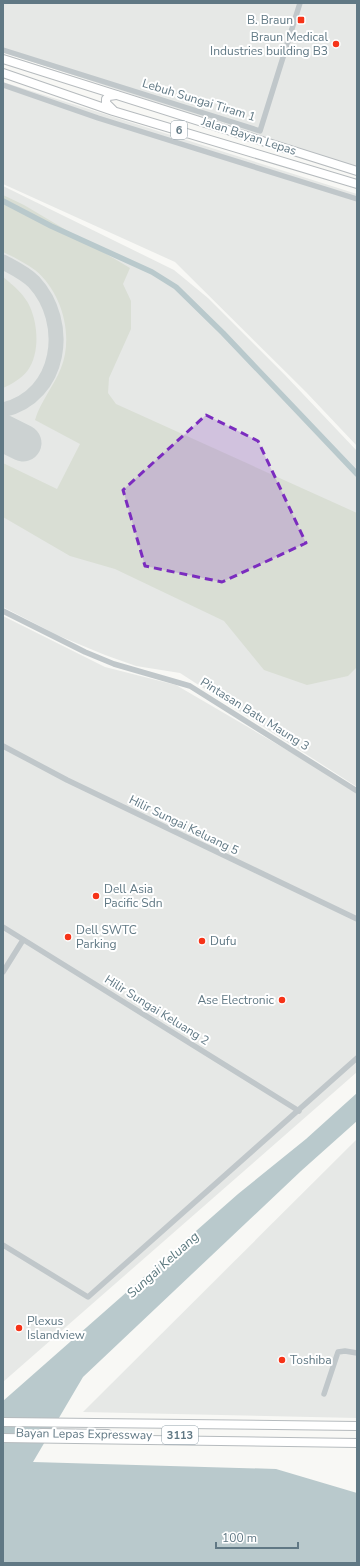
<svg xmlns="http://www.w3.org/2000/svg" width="360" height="1566" font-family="'Nunito Sans',sans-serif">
	<rect width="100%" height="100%" fill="#f8f8f5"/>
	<g fill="#e6e8e6">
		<path d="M3,3h354v166l-354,-117z"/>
		<path d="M3,82l354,112v252l-51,-54 -131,-130 -172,-78z"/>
		<path d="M3,186l171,84 34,28 77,77 72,76v336l-177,-114 -44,-7 -31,-11 -48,-20 -54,-28z"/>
		<path d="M3,616l102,51 71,18 181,106v281l-354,310z"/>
		<path d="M357,1139v279l-274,-6z"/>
	</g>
	<g fill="#d9ded4">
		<path d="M3,195l21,10 106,63 -7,16 8,17v28l-22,49 -1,15 8,11 241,109v154l-9,9 -41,9 -43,-15 -40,-49 -109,-52 -45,-13 -67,-39v-54l54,26 23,-45 -45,-24c5,-18 19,-34 26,-52 13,-32 1,-76 -26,-98 -10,-7 -21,-13 -32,-18z"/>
		<path d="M3,277c10,8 22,18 27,30 8,18 10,46 -2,63 -6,8 -16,14 -25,18z"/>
	</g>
	<path fill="#b9c9cc" d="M357,1093v28l-56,50 -218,206 -50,85 243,7 81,24v70h-354v-162l235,-207 68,-55z"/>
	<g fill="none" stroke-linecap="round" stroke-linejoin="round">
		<path stroke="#b9c9cc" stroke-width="5.5" d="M3,201l48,25 101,46 24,15 47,46 134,141"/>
		<path stroke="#ccd2d2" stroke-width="15" d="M3,262c11,6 22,11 31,20 37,40 28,114 -31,128"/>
		<path stroke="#ccd2d2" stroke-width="37" d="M3,433l20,10"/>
		<defs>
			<g id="highway">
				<path d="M3,59l354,112"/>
				<path d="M3,73l110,38 244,73"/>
				<path d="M113,110l-7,-7v-4l3,-3 7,-1"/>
				<path d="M3,1422l354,4"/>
				<path d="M42,1433l66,1"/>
				<path d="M3,1438l354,5"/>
			</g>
		</defs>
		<use href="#highway" stroke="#b6bbbe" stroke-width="10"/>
		<g stroke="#c0c7ca" stroke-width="5.5">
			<path d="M3,50l257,81 40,-128"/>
			<path d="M3,85l95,33 259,81"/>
			<path d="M3,611l82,41 29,12 76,22 167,105"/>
			<path d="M3,746l64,34 290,139"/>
			<path d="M3,927l296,184"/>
			<path d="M3,972l20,-32"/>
			<path d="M3,1245l85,52 269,-239"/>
			<path d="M324,1394l14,-42 7,-1 12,2"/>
		</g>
		<use href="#highway" stroke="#fff" stroke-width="8"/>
	</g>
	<path fill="#7b2cbf" fill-opacity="0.2" stroke="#7b2cbf" stroke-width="3" stroke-dasharray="8 5" stroke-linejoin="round" d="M206,415l52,26 48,102 -84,39 -77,-16 -22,-76z"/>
	<g fill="#f63318" stroke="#fff" stroke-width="1.5">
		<rect x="297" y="16" width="8" height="8" rx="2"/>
		<circle cx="336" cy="44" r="4"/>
		<circle cx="96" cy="896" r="4"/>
		<circle cx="68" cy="937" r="4"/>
		<circle cx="202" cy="941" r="4"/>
		<circle cx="282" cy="1000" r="4"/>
		<circle cx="19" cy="1328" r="4"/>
		<circle cx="282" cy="1360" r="4"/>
	</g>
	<g text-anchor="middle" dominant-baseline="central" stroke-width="4" stroke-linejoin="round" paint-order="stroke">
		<g fill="#fff" stroke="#90a0a9" stroke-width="1">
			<rect x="171" y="121" width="16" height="18" rx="3"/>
			<rect x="162" y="1426" width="36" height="18" rx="3"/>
		</g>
		<g font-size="11" font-weight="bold" fill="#607884">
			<text x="179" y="130">6</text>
			<text x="180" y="1435">3113</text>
		</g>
		<g font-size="12" fill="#607884" stroke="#fff" text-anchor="start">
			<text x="293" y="20" text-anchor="end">B. Braun</text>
			<text x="328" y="37" text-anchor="end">Braun Medical<tspan x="328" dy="14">Industries building B3</tspan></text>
			<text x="104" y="889">Dell Asia<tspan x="104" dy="14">Pacific Sdn</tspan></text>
			<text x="76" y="930">Dell SWTC<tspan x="76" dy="14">Parking</tspan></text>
			<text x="210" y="941">Dufu</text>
			<text x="274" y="1000" text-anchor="end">Ase Electronic</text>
			<text x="27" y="1321">Plexus<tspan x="27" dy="14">Islandview</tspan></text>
			<text x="290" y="1360">Toshiba</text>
		</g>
		<g font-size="12" fill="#607884" stroke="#fff">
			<text transform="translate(199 100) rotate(17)">Lebuh Sungai Tiram 1</text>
			<text transform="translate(249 136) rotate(18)">Jalan Bayan Lepas</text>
			<text transform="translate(255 714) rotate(32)">Pintasan Batu Maung 3</text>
			<text transform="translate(184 825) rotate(26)">Hilir Sungai Keluang 5</text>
			<text transform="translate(157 1010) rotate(32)">Hilir Sungai Keluang 2</text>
			<text transform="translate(84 1434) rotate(1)">Bayan Lepas Expressway</text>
		</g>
		<g font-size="13" font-style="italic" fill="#5b787e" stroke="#fff">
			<text transform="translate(163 1265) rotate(-42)">Sungai Keluang</text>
		</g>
	</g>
	<rect width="360" height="1566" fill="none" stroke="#607884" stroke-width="8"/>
	<path d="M216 1542v6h82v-6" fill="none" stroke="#607884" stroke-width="2"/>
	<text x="222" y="1542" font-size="12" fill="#607884" stroke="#ffffff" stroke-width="3" paint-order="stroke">100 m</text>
</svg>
